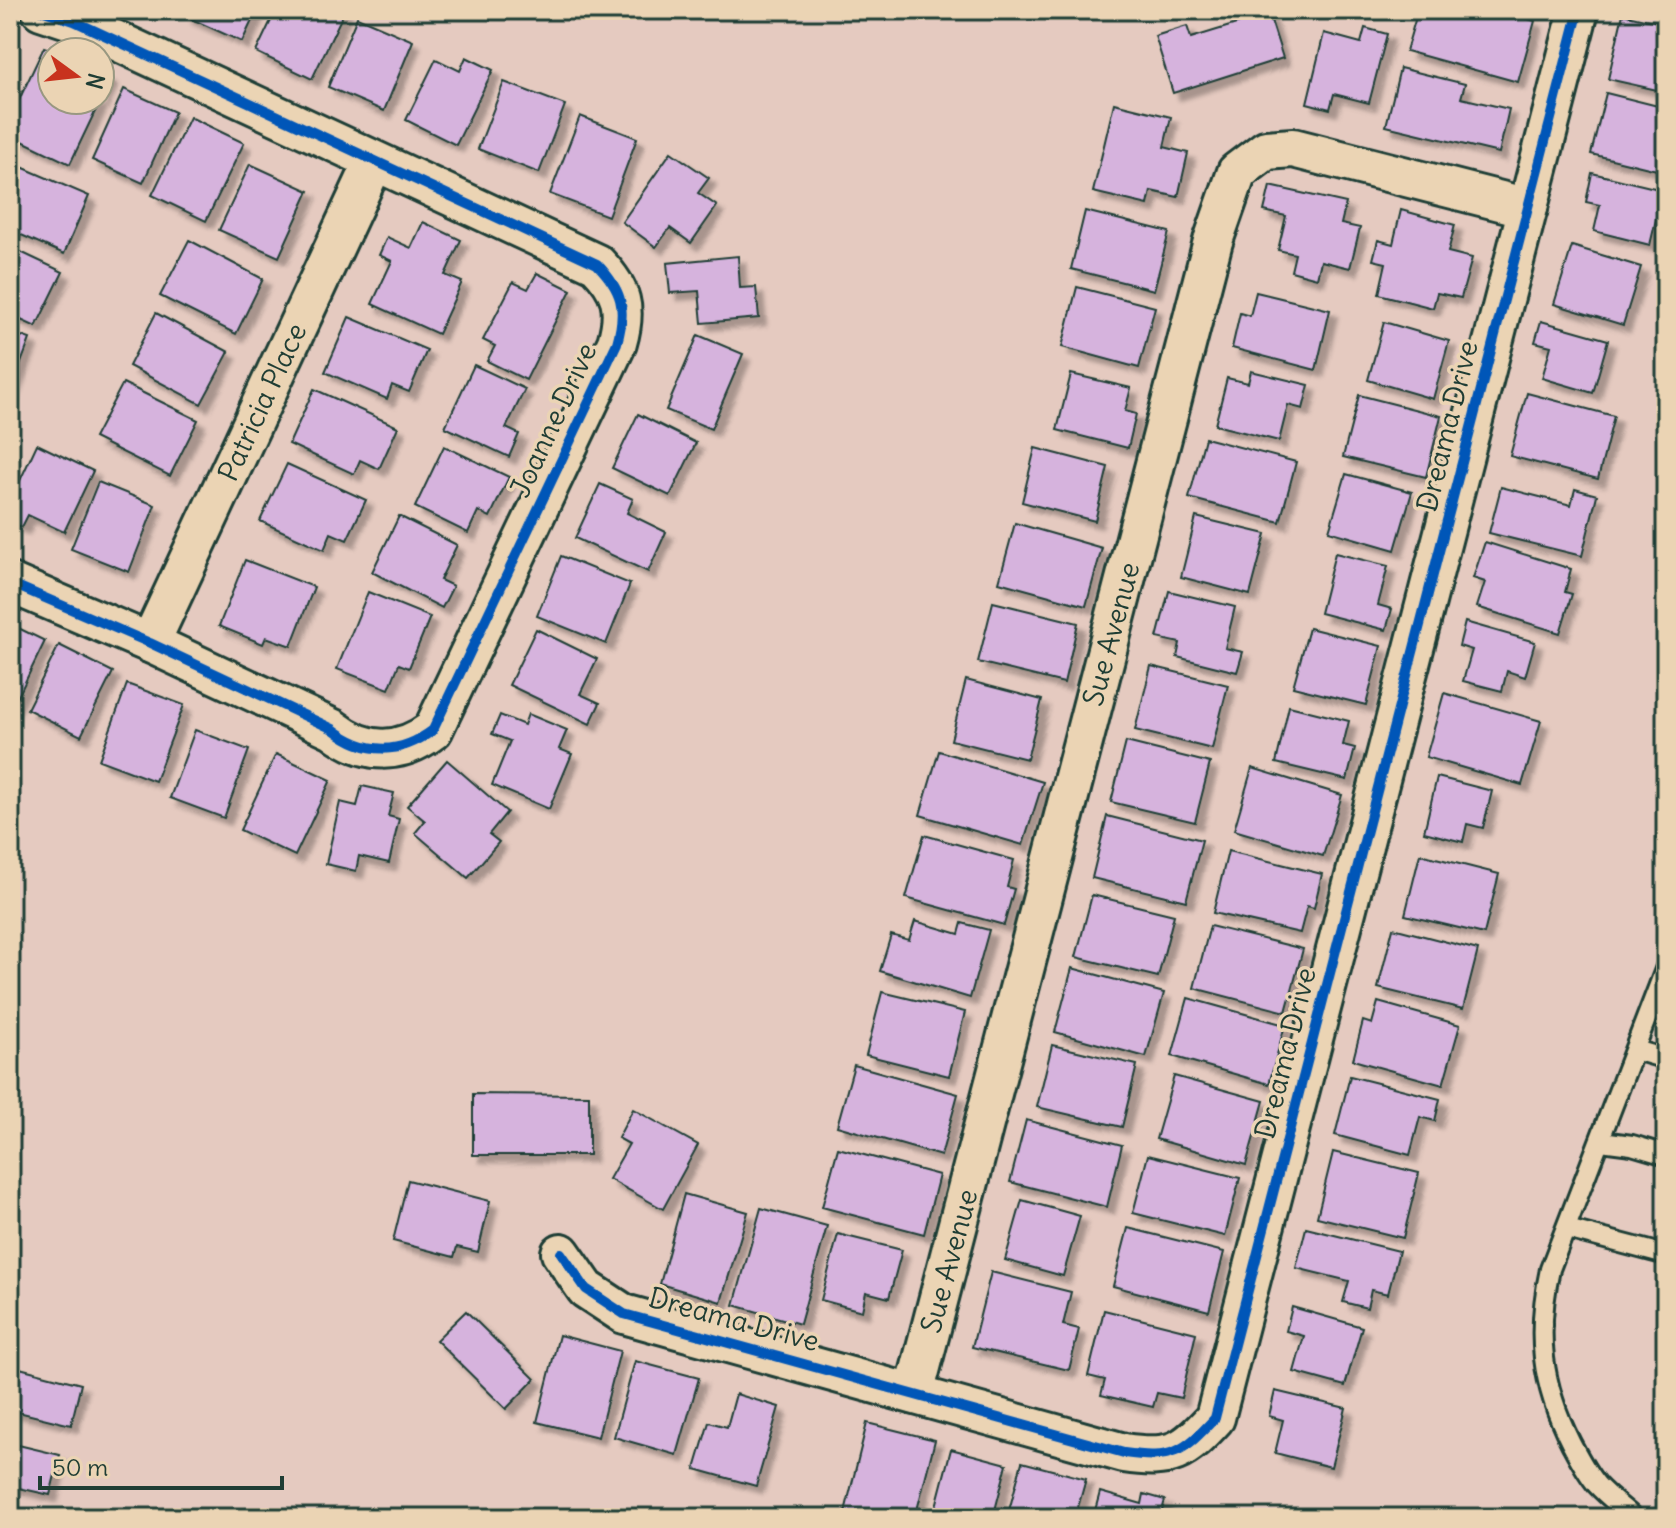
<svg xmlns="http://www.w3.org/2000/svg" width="1676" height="1528" font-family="Delius,sans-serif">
	<defs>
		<filter id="shadow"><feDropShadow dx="7" dy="7" stdDeviation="2" flood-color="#0004"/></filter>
	</defs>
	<rect width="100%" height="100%" fill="#e5cac0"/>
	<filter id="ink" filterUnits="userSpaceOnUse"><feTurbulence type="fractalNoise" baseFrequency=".0125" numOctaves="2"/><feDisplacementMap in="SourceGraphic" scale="16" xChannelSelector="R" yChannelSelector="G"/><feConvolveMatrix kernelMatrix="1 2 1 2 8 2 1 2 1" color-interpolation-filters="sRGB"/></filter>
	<g filter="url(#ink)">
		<g fill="#d6b3dd" stroke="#1f3d34" stroke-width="2" filter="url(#shadow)">
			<path d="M188,10h69l-15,32 -57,-26z"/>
			<path d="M276,10h69l-33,69 -56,-27z"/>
			<path d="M1418,10h79l38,11 -17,61 -112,-31z"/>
			<path d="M1269,14l14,44 -110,35 -18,-57 32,-10 4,12z"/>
			<path d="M1623,14l43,10v68l-58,-13z"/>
			<path d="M357,17l56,24 -29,70 -56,-24z"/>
			<path d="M1365,28l22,6 -18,69 -35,-9 -4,15 -23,-6 17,-70 37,10z"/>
			<path d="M44,47l12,5h-4v48h48v-27l11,5 -41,86 -60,-29v-16z"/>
			<path d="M466,57l27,13 -37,75 -50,-25 30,-61 24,12z"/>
			<path d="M1400,68l65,16 -4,14 48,11 -10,44 -113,-27z"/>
			<path d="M504,82l61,23 -26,68 -61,-24z"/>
			<path d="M124,89l51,23 -32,71 -51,-23z"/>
			<path d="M1606,93l60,15v44l-5,19 -70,-17z"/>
			<path d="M1114,103l57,14 -7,30 24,6 -10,44 -27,-6 -3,14 -55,-13z"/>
			<path d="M580,116l57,22 -29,78 -58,-22z"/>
			<path d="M190,117l54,26 -38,78 -54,-26z"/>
			<path d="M671,152l38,26 -11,15 19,13 -26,37 -21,-15 -14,19 -34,-25z"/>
			<path d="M10,162l79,34 -25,58 -54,-24z"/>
			<path d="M250,164l59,27 -30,66 -60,-27z"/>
			<path d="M1592,173l71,17 -13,55 -56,-14 6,-26 -14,-3z"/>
			<path d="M1270,186l76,17 -5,21 19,4 -10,40 -29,-7 -4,17 -26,-7 4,-17 -17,-4 8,-34 -22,-5z"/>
			<path d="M1401,210l54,15 -7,27 24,6 -11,40 -24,-5 -4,15 -54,-14 7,-31 -13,-3 5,-20 15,4z"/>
			<path d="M1085,211l84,21 -15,58 -83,-21z"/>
			<path d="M423,222l38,18 -16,35 17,7 -24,52 -66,-30 20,-43 -13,-6 8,-18 24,11z"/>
			<path d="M189,240l74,39 -27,55 -76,-38z"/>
			<path d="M1572,246l69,21 -18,58 -69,-21z"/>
			<path d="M10,247l53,25 -27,55 -26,-12z"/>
			<path d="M738,256l2,32 16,-1 3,31 -57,5 -3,-32 -29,2 -3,-30z"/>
			<path d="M537,273l34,17 -45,90 -39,-19 8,-15 -12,-6 30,-58 15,7z"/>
			<path d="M1077,287l78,20 -16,61 -77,-21z"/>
			<path d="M1256,292l74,18 -14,60 -84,-22 8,-35 10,3z"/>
			<path d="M156,313l73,39 -28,52 -72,-38z"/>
			<path d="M349,317l78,33 -18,42 -17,-7 -5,14 -62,-27z"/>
			<path d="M1541,321l67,19 -15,53 -51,-15 9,-32 -16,-4z"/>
			<path d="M1384,322l65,19 -16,58 -65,-19z"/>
			<path d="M10,332l20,7 -20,53z"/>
			<path d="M698,335l45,19 -32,75 -45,-19z"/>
			<path d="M474,365l51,24 -19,39 13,6 -10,23 -64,-30z"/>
			<path d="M1251,371l58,14 -6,24 -15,-4 -9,36 -64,-16 12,-47 21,5z"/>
			<path d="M1071,374l60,14 -6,23 11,3 -8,34 -71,-18z"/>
			<path d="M123,383l75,37 -28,56 -76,-38z"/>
			<path d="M314,389l84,38 -19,42 -19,-9 -6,14 -65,-30z"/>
			<path d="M1527,393l87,23 -16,63 -88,-23z"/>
			<path d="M1359,395l82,21 -15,61 -83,-20z"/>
			<path d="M638,414l58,29 -26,53 -58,-28z"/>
			<path d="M1205,438l91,24 -16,60 -91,-24z"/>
			<path d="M37,444l56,27 -29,61 -36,-17 -6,12 -12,-5v-20z"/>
			<path d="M444,446l65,31 -19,40 -12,-6 -10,22 -53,-26z"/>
			<path d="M1035,448l73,19 -13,54 -73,-19z"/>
			<path d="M287,464l79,36 -19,40 -16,-7 -7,17 -64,-29z"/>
			<path d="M1346,474l66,18 -17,58 -66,-19z"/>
			<path d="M98,482l57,23 -26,67 -58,-23z"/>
			<path d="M600,484l33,15 -6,14 39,19 -18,40 -73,-34z"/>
			<path d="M1501,487l70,18 4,-16 22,6 -15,61 -93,-23z"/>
			<path d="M399,516l58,29 -17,35 13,6 -11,22 -70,-36z"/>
			<path d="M1196,517l70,17 -16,61 -69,-18z"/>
			<path d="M1015,523l87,25 -16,58 -87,-24z"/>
			<path d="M1485,542l86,27 -6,23 7,2 -12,39 -83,-26 8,-25 -12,-4z"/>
			<path d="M1335,553l53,13 -10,39 14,4 -6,21 -66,-17z"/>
			<path d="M561,556l69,28 -24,60 -69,-28z"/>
			<path d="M245,560l69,27 -23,59 -25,-9 -3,7 -44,-18z"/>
			<path d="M1169,591l66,16 -10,41 18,4 -6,20 -60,-15 3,-14 -23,-5z"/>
			<path d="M368,592l62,25 -21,51 -10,-4 -10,25 -52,-20z"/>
			<path d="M993,602l85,21 -14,60 -86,-21z"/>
			<path d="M1465,622l70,20 -10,35 -18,-6 -5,20 -39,-10 9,-31 -13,-4z"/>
			<path d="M10,624l35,17 -35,72z"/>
			<path d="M1309,628l72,18 -15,59 -73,-18z"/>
			<path d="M536,629l61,30 -17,35 20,9 -10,21 -81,-39z"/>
			<path d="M59,645l54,27 -32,64 -54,-27z"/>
			<path d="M1151,666l77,19 -16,64 -77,-19z"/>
			<path d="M966,680l76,20 -15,59 -76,-19z"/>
			<path d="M127,684l57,21 -29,76 -56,-21z"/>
			<path d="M1444,693l97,28 -19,64 -96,-28z"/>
			<path d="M1289,706l60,15 -6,24 12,3 -8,32 -71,-17z"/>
			<path d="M528,714l39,16 -8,19 13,5 -23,55 -57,-24 18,-44 -18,-7 8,-19 24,10z"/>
			<path d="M195,730l54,20 -25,68 -54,-20z"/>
			<path d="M1126,742l84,21 -15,59 -84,-20z"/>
			<path d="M939,751l104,31 -20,63 -103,-30z"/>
			<path d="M276,754l55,26 -36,76 -55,-26z"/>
			<path d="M447,760l60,52 -18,22 10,8 -31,36 -53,-45 10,-12 -18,-15z"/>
			<path d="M1252,768l90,27 -19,61 -89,-26z"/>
			<path d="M1437,777l55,14 -9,37 -16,-4 -4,18 -39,-10z"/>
			<path d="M362,786l32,7 -6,23 11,3 -10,44 -30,-7 -3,15 -30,-7 14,-62 17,4z"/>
			<path d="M1107,816l95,24 -16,61 -94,-23z"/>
			<path d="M924,835l90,25 -7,27 7,2 -10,36 -98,-27z"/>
			<path d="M1228,851l94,23 -8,34 -7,-2 -7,27 -87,-20z"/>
			<path d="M1420,854l79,20 -15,60 -79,-19z"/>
			<path d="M1092,895l82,20 -16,62 -82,-20z"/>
			<path d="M915,921l44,13 3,-11 27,7 -19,68 -90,-27 11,-36 18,5z"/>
			<path d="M1210,926l93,23 -17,63 -92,-24z"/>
			<path d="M1393,928l85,22 -15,59 -85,-21z"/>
			<path d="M1072,968l92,25 -18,64 -91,-25z"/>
			<path d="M882,992l83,20 -16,64 -83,-21z"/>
			<path d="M1188,998l97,27 -16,59 -97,-28z"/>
			<path d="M1378,1002l82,23 -17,60 -90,-25 10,-39 9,3z"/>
			<path d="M1052,1045l85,20 -15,62 -85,-20z"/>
			<path d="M854,1065l104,29 -17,62 -104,-30z"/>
			<path d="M1174,1076l90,25 -18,64 -90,-26z"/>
			<path d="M1350,1076l90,23 -5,22 -15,-4 -10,38 -75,-20z"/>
			<path d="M473,1094l116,1v60h-116z"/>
			<path d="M633,1109l65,36 -35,64 -54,-30 20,-35 -11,-6z"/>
			<path d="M1026,1120l96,25 -15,62 -97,-25z"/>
			<path d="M838,1148l101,27 -15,59 -102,-27z"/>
			<path d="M1333,1152l86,21 -16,65 -86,-21z"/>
			<path d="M1148,1155l92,23 -15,58 -92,-23z"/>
			<path d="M408,1180l82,21 -12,51 -21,-5 -3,10 -61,-16z"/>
			<path d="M684,1194l64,18 -27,90 -61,-18z"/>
			<path d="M1022,1200l58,16 -17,60 -58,-16z"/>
			<path d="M761,1208l66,18 -27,98 -66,-19z"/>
			<path d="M1128,1228l96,24 -15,59 -96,-25z"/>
			<path d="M1306,1228l93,23 -11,43 -17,-4 -4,18 -24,-6 6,-21 -53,-13z"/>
			<path d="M838,1234l64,16 -13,48 -23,-6 -4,19 -41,-11z"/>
			<path d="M991,1272l80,20 -8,33 16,4 -10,41 -97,-23z"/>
			<path d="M1292,1307l70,20 -17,59 -51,-14 10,-36 -18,-5z"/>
			<path d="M1104,1310l92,23 -15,65 -24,-5 -4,14 -52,-12 4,-15 -17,-4z"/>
			<path d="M466,1311l69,68 -29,30 -70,-69z"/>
			<path d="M559,1335l61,16 -22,86 -61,-15z"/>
			<path d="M635,1361l64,17 -22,77 -63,-18z"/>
			<path d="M12,1366l69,18 -10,41 -61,-15z"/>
			<path d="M1275,1391l71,17 -15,59 -56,-14 8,-33 -14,-4z"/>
			<path d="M736,1394l43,13 -23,79 -61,-17 14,-47 18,5z"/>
			<path d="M867,1423l68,17 -20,78h-47l-23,-6z"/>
			<path d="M10,1443l50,12 -10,40 -40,-9z"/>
			<path d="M951,1449l56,15 -14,54h-60z"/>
			<path d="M1022,1462l64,17 -11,39h-68z"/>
			<path d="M1100,1492l42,12 2,-10 21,6 -5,18h-67z"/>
		</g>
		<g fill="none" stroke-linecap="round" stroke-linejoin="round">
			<defs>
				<g id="service">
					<path d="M1635,1050l31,9"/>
					<path d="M1601,1141l31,4 34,10"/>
					<path d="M1567,1229l99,26"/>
					<path d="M1634,1518c-12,-11 -26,-21 -37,-33 -11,-13 -18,-27 -26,-42 -30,-59 -35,-110 -21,-174l116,-302"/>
				</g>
				<g id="minor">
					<path d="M10,583l140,60 183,86c33,26 67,26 100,1l184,-387c10,-35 5,-53 -20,-79l-523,-243 -33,-11"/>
					<path d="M150,643l224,-481"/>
					<path d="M561,1253l25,36 38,25 500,139c48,7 59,0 91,-35l364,-1408"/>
					<path d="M914,1394l299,-1153 24,-69 29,-22 27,-2 235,60"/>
				</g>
			</defs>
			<use href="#service" stroke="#1f3d34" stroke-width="24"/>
			<use href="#minor" stroke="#1f3d34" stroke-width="44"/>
			<use href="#service" stroke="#ebd4b4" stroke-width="18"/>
			<use href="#minor" stroke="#ebd4b4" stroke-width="38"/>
			<defs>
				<g id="cycleway">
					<path d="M10,583l140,60 183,86c33,26 67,26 100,1l184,-387c10,-35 5,-53 -20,-79l-523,-243 -33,-11"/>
					<path d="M561,1253l25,36 38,25 500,139c48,7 59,0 91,-35l364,-1408"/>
				</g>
			</defs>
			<use href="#cycleway" stroke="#ebd4b4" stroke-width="15"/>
			<use href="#cycleway" stroke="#0057b8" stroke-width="10"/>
		</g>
	</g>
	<g text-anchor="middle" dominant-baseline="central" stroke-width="7" stroke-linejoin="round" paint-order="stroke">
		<g font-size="28" fill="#1f3d34" stroke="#ebd4b4">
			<text transform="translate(262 402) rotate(-65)">Patricia Place</text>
			<text transform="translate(553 420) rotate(-65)">Joanne Drive</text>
			<text transform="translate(1447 426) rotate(-76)">Dreama Drive</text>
			<text transform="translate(1111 634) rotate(-75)">Sue Avenue</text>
			<text transform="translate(1285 1053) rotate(-76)">Dreama Drive</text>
			<text transform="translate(949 1261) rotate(-75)">Sue Avenue</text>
			<text transform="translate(734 1319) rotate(15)">Dreama Drive</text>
		</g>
	</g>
	<rect width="1676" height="1528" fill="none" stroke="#ebd4b4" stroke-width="40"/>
	<rect x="20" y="20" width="1636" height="1488" fill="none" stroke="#1f3d34" stroke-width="3" filter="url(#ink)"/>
	<g transform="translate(76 76) rotate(105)"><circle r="38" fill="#ebd4b4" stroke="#999881" stroke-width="2"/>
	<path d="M0-6L14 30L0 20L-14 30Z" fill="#c8321e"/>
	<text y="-12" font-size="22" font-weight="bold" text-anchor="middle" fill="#1f3d34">N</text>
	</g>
	<path d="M40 1476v12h242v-12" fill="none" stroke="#1f3d34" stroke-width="4"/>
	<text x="52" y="1476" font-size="24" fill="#1f3d34" stroke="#ebd4b4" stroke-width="6" paint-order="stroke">50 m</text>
</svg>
